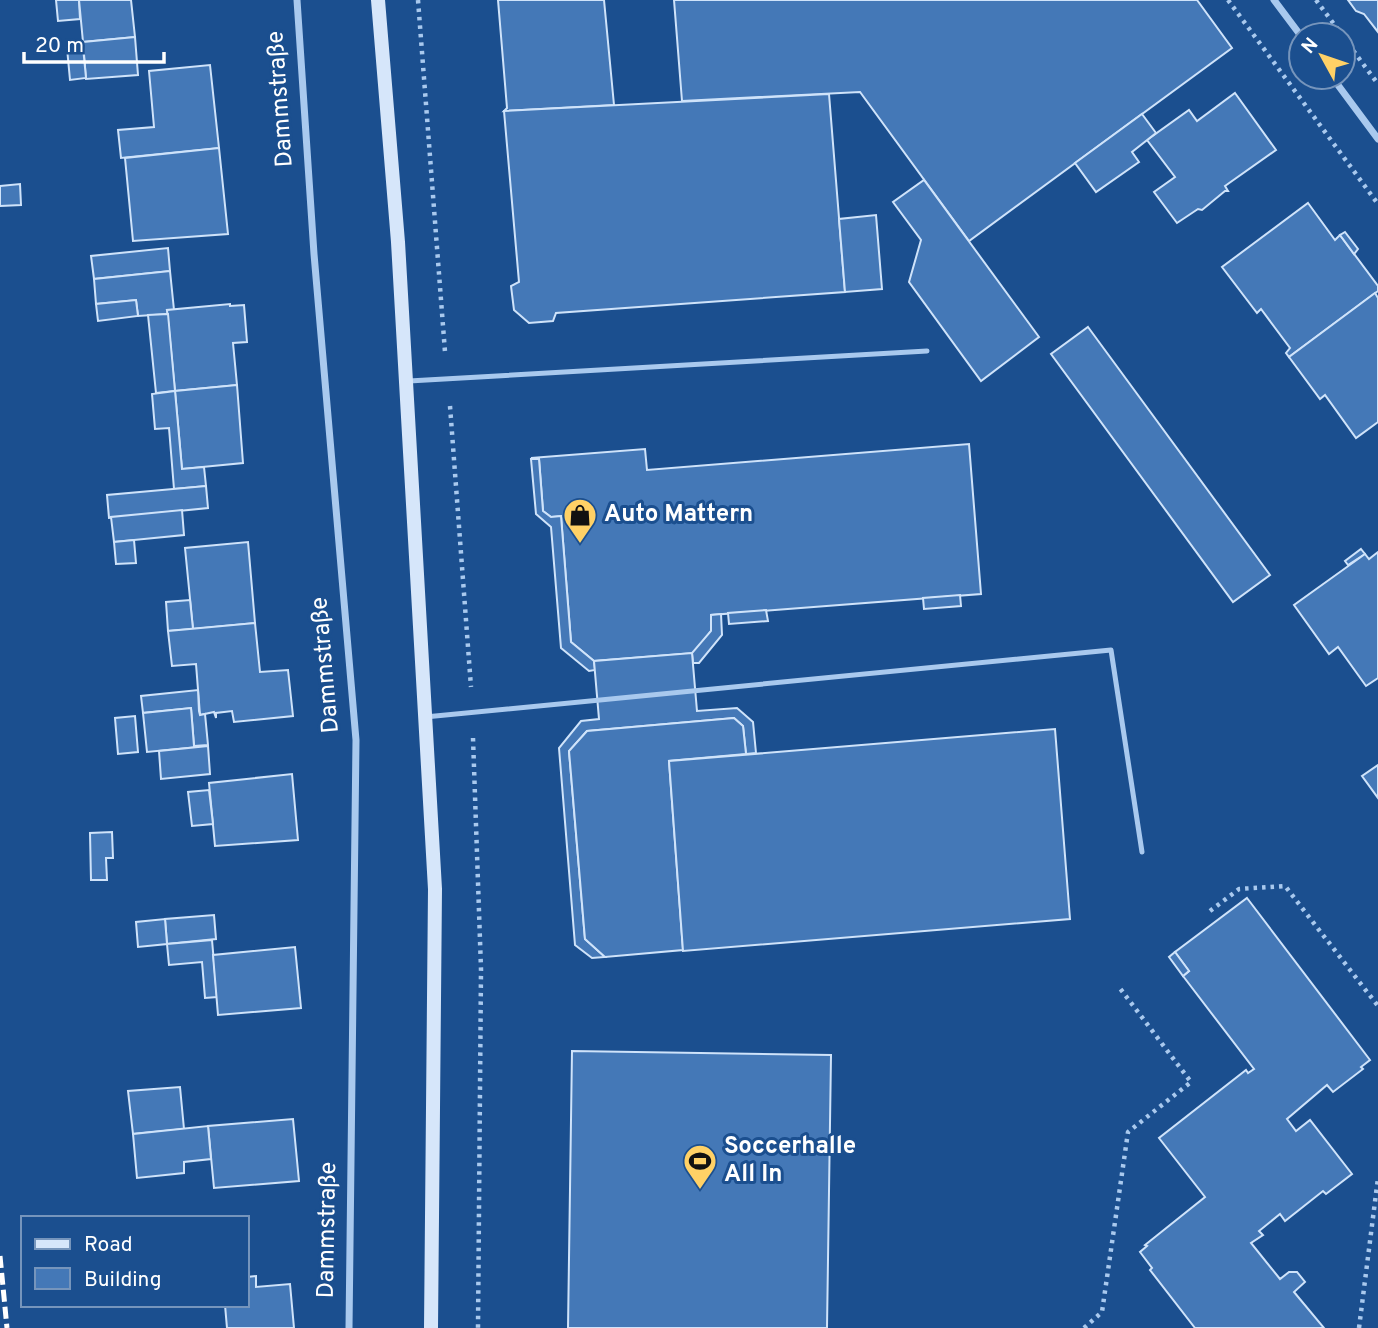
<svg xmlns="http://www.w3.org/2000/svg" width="1378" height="1328" font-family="Overpass,sans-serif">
	<rect width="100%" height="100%" fill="#1b4f8f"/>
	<g fill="#4478b7" stroke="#cfe3fa" stroke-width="2">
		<path d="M56,0h23l1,19 -22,2z"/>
		<path d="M79,0h52l4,37 -52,5z"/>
		<path d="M498,0h106l10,105 -110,6 3,-3z"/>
		<path d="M674,0h523l35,48 -263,193 -109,-149 -178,9z"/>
		<path d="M1348,0h30v32l-14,-18 -8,-3z"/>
		<path d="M135,37l3,38 -52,4 -3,-37z"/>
		<path d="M83,47l3,31 -16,2 -3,-32z"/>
		<path d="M210,65l9,83 -98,10 -3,-28 36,-3 -5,-56z"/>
		<path d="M1235,93l41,57 -51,36 3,5h-3l-23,19 -4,-1 -21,14 -23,-31 21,-15 -28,-37 42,-30 8,11z"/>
		<path d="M829,94l16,198 -289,21 -3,8 -24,2 -15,-13 -3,-24 8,-4 -15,-171z"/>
		<path d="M1142,114l14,19 -24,19 7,10 -43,30 -21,-29z"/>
		<path d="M219,148l9,86 -95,7 -8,-83z"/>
		<path d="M924,180l115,157 -58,44 -72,-99 12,-42 -28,-38z"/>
		<path d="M20,184l1,21 -21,1v-20z"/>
		<path d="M1308,203l27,37 5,-5 38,51v5l-89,66 -3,-4 4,-5 -29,-39 -4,4 -35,-46z"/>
		<path d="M876,215l6,74 -37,3 -6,-73z"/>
		<path d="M1345,232l13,17 -4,5 -14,-19z"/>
		<path d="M168,248l2,23 -76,8 -3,-23z"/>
		<path d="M170,271l4,39h-7l1,4 -30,2 -2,-16 -40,4 -2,-25z"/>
		<path d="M1375,293l3,5v124l-22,16 -31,-43 -5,4 -31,-42z"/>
		<path d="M136,300l2,16 -40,5 -2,-17z"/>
		<path d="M230,304v2l14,-1 3,37 -14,1 4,42 -62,6 -8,-81z"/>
		<path d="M168,314l7,77 -19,2 -8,-78z"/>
		<path d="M1088,327l182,248 -37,27 -182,-248z"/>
		<path d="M237,385l6,78 -61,6 -7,-78z"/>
		<path d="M175,391l7,78 22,-2 2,19 -32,3 -5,-61 -14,1 -3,-35z"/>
		<path d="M969,444l12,150 -270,21v16l-17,22 -100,8 -23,-19 -10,-126 -10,1 -8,-6 -4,-52 -8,-1 114,-9 2,21z"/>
		<path d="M531,459h8l4,52 8,6 10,-1 10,126 23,19 1,9 -6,1 -28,-23 -10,-121 -15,-13z"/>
		<path d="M206,486l2,22 -99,10 -2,-23z"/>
		<path d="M182,510l2,25 -70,7 -3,-25z"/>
		<path d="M134,540l2,23 -20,1 -2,-22z"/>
		<path d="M248,542l7,81 -62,6 -8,-81z"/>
		<path d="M1361,549l4,5 -17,11 -3,-4z"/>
		<path d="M1378,552v126l-12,8 -28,-39 -9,7 -35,-49 71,-51 4,5z"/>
		<path d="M960,595l1,11 -37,3 -1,-11z"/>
		<path d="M190,600l3,29 -25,2 -2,-29z"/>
		<path d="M766,610l2,11 -39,3 -1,-11z"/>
		<path d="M721,614l1,21 -23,28h-6l-1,-10 19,-22v-16z"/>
		<path d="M255,623l5,49 28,-2 5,46 -59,6 -2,-11 -16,2v5l-2,-6 -14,3 -4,-51 -24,2 -4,-35z"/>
		<path d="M692,653l5,58 40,-3 16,14 3,31 -10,1 -3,-28 -9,-8 -147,13 -18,20 16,188 20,18 -13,1 -17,-13 -16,-197 22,-27 18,-2 -5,-58z"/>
		<path d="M198,690l1,21 1,4 5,-1 3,31 -14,1 -3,-38 -48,5 -2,-17z"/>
		<path d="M191,708l3,38h14l-61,6 -4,-39z"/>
		<path d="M135,716l3,36 -20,2 -3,-36z"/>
		<path d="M734,718l9,8 3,28 -77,7 14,189 -78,7 -20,-18 -16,-188 18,-20z"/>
		<path d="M1055,729l15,190 -387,32 -14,-190z"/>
		<path d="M208,746l2,28 -49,5 -2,-28z"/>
		<path d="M1378,765v33l-16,-22z"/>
		<path d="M292,774l6,66 -83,6 -6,-63z"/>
		<path d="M209,790l4,34 -21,2 -4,-34z"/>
		<path d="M112,832l1,26h-7l1,22h-16l-1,-47z"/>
		<path d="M1247,898l123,162 -9,7 2,2 -30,23 -6,-7 -40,34 9,12 14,-11 42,54 -26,20 -3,-3 -38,30 -5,-7 -21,17 4,4 -12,8 29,36 9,-7h8l8,10 -11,10 30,36h-129l-45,-58 2,-2 -12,-16 7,-6 -2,-1 60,-48 -46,-59 87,-68 2,3 6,-4 -71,-93 6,-5 -14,-19z"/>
		<path d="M214,915l2,24 -49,5 -2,-25z"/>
		<path d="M165,919l2,25 -29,3 -2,-25z"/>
		<path d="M212,940l5,57 -12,1 -3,-36 -33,3 -2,-21z"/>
		<path d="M295,947l6,61 -83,7 -5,-60z"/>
		<path d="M1175,952l14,19 -6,5 -14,-19z"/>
		<path d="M572,1051l259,4 -4,273h-259z"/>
		<path d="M180,1087l4,42 -51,5 -5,-43z"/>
		<path d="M293,1119l6,62 -85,7 -6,-62z"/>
		<path d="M208,1126l3,33 -27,3v11l-47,5 -4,-44z"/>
		<path d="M256,1276v11l34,-3 4,44h-67l-2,-23h22v-28z"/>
	</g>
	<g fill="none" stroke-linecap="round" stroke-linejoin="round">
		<g stroke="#a9c9ee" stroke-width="4.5" stroke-dasharray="3.5 5" stroke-linecap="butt">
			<path d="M418,0l27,352"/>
			<path d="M1228,0l150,204"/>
			<path d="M1316,0l26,35"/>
			<path d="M1343,37l35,47"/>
			<path d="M450,406l21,281"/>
			<path d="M473,738l8,231 -3,359"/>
			<path d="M1210,911l29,-22 46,-3 93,120"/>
			<path d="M1084,1328l18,-16 26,-180 63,-50 -72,-95"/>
			<path d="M1359,1328l19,-150"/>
		</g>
		<g stroke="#a9c9ee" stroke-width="5">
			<path d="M409,381l518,-30"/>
			<path d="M425,717l686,-67 31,202"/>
		</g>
		<g stroke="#a9c9ee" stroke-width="7">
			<path d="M297,0l17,254 42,486 -7,588"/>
			<path d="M1274,0l27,36"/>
			<path d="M1332,77l46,62"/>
		</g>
		<path stroke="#d6e6fa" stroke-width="14" d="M378,0l20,242 37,647 -4,439"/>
		<path stroke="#fff" stroke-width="5" stroke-dasharray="12 5" stroke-linecap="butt" d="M0,1256l7,72"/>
	</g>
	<defs>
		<symbol id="shop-pin" viewBox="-11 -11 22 30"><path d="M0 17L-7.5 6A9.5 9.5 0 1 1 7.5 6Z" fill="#ffd166" stroke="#1b4f8f"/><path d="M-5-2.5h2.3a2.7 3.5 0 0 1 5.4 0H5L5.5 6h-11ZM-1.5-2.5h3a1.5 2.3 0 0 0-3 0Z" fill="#111"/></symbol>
		<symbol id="stadium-pin" viewBox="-11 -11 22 30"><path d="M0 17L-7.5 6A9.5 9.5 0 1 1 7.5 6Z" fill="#ffd166" stroke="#1b4f8f"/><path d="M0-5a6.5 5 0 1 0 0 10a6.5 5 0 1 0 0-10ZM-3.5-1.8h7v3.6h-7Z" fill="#111"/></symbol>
	</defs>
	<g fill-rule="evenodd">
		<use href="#shop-pin" x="561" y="496" width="38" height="52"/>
		<use href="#stadium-pin" x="681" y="1142" width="38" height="52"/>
	</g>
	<g text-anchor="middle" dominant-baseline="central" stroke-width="6" stroke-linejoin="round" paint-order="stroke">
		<g font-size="24" fill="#fff" stroke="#1b4f8f">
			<text transform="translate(281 99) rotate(-94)">Dammstraße</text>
			<text transform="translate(326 665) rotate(-95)">Dammstraße</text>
			<text transform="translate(328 1230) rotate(-89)">Dammstraße</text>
		</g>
		<g font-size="24" font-weight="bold" fill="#fff" stroke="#1b4f8f" text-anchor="start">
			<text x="604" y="515">Auto Mattern</text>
			<text x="724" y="1147">Soccerhalle<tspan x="724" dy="28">All In</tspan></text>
		</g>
	</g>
	<rect x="21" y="1216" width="228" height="91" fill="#1b4f8f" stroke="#7695bc" stroke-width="2"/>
	<rect x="35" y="1239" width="35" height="10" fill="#d6e6fa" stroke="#7695bc" stroke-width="2"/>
	<text x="84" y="1251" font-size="21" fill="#ffffff">Road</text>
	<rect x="35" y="1268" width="35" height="21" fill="#4478b7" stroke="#7695bc" stroke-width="2"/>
	<text x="84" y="1286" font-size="21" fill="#ffffff">Building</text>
	<g transform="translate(1322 56) rotate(310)"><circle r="33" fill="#1b4f8f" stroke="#7695bc" stroke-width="2"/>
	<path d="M0-5L12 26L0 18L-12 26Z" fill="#ffd166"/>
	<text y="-10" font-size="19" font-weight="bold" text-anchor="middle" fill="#ffffff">N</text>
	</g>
	<path d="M24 52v10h140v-10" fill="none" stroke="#ffffff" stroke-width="3.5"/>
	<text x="35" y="52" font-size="21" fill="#ffffff" stroke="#1b4f8f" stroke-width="5" paint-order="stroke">20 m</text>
</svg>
